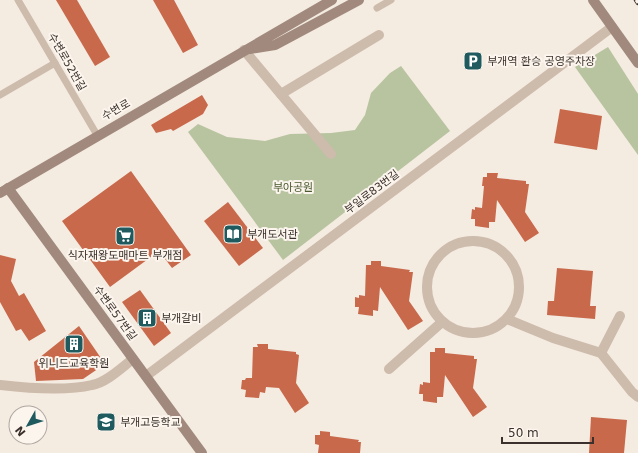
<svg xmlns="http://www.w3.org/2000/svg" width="638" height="453" font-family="'DejaVu Sans','Noto Sans KR',sans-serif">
	<rect width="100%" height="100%" fill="#f4ebe1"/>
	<g fill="#b8c4a0">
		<path d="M608,47l30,47v61l-63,-88z"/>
		<path d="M401,66l49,65 -167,129 -95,-128 10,-8 29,13 38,4 25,-7 41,-1 24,-3 10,-15 6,-22 19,-20z"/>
	</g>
	<g fill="#c8694b">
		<path d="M56,0h21l33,57 -15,9z"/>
		<path d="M153,0h21l24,45 -15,8z"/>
		<path d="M202,95l6,10 -5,9 -30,17 -2,-2 -15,4 -5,-8z"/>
		<path d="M560,109l42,7 -5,34 -43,-7z"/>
		<path d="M131,171l60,84 -19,13 -13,-17 -49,36 -48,-66z"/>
		<path d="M487,173h11l-1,5 29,3v3h3l-4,28 14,21 -14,9 -28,-42 -2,22h-6v6l-14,-2v-7h-4l1,-10 3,1v-3l7,1 2,-22h-2l1,-9h4z"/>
		<path d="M228,202l35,46 -24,18 -35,-45z"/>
		<path d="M0,255l16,4 -5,22 8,15 5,-3 22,38 -17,10 -8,-12 -5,2 -16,-29z"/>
		<path d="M371,261h10v5l29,4 -1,2h4l-4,29 14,20 -15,9 -28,-43 -2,24 -5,-1v6l-15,-2 1,-7h-4v-10l4,1v-3l6,1 1,-31h5z"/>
		<path d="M557,268l36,3 -3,35h6l-1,13 -48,-4 1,-14h6z"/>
		<path d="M140,290l31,43 -17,13 -32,-44z"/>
		<path d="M79,326l26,38 -22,15 -47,2 -2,-19z"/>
		<path d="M257,344h11v5l28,3v2l3,1 -3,28 13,20 -14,10 -16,-25 -13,-1 -1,6 -5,-1 -1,6 -14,-1 1,-7 -5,-1 1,-9h3l1,-2h6l1,-31h5z"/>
		<path d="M435,348h10v5l29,3v3h3l-4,29 14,19 -14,10 -28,-42 -2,22h-6v6l-14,-2v-7h-4l1,-10 3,1v-3l7,1v-31h5z"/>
		<path d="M591,417l36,3 -3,33h-35z"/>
		<path d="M320,431l10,1v4l29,4 -1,2h3l-1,11h-42l1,-8 -4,-1v-9h5z"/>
	</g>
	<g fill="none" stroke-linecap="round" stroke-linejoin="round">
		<g stroke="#cdbbac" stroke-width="7">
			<path d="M18,0l79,135"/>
			<path d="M377,8l14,-8"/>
			<path d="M0,95l55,-32"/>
		</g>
		<g stroke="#cdbbac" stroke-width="10">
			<path d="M244,50l87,104"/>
			<path d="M281,94l98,-59"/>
			<circle cx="473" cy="287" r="46"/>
			<path d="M507,319l46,19 48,15 31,39 6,5"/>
			<path d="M601,353l19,-37"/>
			<path d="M389,369l53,-47"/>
			<path d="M146,376l466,-349"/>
			<path d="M0,385c26,3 67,6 92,0 15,-3 29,-17 41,-26"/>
		</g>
		<g stroke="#a18a7d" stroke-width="10">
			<path d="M593,0l45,63"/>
			<path d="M250,49l25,-4 84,-45"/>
			<path d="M8,188l194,265"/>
			<path d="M0,193l332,-193"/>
		</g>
		<defs>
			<path id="rail" d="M636,0l2,3"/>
		</defs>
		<use href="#rail" stroke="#3b302b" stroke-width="4.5"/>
		<use href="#rail" stroke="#fbf5ee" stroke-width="3" stroke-dasharray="9" stroke-linecap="butt"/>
	</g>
	<defs>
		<symbol id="parking-square" viewBox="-11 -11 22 22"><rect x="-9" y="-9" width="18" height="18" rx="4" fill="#1f5a5e" stroke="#fbf5ee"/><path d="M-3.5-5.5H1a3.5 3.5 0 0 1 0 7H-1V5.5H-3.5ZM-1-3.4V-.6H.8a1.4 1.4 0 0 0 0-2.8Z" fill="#fff"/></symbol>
		<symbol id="library-square" viewBox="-11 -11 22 22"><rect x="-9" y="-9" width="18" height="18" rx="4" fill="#1f5a5e" stroke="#fbf5ee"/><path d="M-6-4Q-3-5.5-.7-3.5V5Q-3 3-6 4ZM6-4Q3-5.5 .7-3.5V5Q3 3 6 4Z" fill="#fff"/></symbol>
		<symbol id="supermarket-square" viewBox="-11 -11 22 22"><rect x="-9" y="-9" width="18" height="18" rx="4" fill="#1f5a5e" stroke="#fbf5ee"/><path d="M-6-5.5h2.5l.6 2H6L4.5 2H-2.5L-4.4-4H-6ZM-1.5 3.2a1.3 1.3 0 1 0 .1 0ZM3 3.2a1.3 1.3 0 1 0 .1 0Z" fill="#fff"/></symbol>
		<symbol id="building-square" viewBox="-11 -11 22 22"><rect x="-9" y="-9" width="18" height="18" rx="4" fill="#1f5a5e" stroke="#fbf5ee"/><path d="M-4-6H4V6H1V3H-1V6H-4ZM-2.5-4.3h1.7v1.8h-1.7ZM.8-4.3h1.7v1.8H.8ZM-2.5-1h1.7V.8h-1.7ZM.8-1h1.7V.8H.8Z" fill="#fff"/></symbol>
		<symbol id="school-square" viewBox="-11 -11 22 22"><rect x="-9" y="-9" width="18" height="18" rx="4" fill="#1f5a5e" stroke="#fbf5ee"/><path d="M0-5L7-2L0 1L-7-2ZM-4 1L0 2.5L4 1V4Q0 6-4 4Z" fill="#fff"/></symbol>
	</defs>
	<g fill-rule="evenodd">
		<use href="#parking-square" x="462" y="50" width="22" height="22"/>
		<use href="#library-square" x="222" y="223" width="22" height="22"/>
		<use href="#supermarket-square" x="114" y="225" width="22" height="22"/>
		<use href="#building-square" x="136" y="307" width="22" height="22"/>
		<use href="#building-square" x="63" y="333" width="22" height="22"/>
		<use href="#school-square" x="95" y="411" width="22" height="22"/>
	</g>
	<g text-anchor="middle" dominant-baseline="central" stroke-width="4" stroke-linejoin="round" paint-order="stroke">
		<g font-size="11" fill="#3b302b" stroke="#fbf5ee" text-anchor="start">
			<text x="487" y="61">부개역 환승 공영주차장</text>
			<text x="247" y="234">부개도서관</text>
			<text x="125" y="255" text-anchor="middle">식자재왕도매마트 부개점</text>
			<text x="161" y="318">부개갈비</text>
			<text x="74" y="363" text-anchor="middle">위니드교육학원</text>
			<text x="120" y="422">부개고등학교</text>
		</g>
		<g font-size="11" fill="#3b302b" stroke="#fbf5ee">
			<text transform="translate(67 62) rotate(60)">수변로52번길</text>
			<text transform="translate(116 110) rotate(-30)">수변로</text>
			<text transform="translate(372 192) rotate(-37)">부일로83번길</text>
			<text transform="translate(115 313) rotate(54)">수변로57번길</text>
		</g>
		<g font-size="11" fill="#4a5a2e" stroke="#fbf5ee">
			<text x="293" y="187">부아공원</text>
		</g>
	</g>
	<g transform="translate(28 425) rotate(231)"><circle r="19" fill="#fbf5ee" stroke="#aea6a0"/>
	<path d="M0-3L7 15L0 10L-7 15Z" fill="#1f5a5e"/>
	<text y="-6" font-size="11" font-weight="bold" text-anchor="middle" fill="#3b302b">N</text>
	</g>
	<path d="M502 437v6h91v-6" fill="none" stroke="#3b302b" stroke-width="2"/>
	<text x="508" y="437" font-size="12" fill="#3b302b" stroke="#fbf5ee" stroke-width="3" paint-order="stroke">50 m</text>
</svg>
